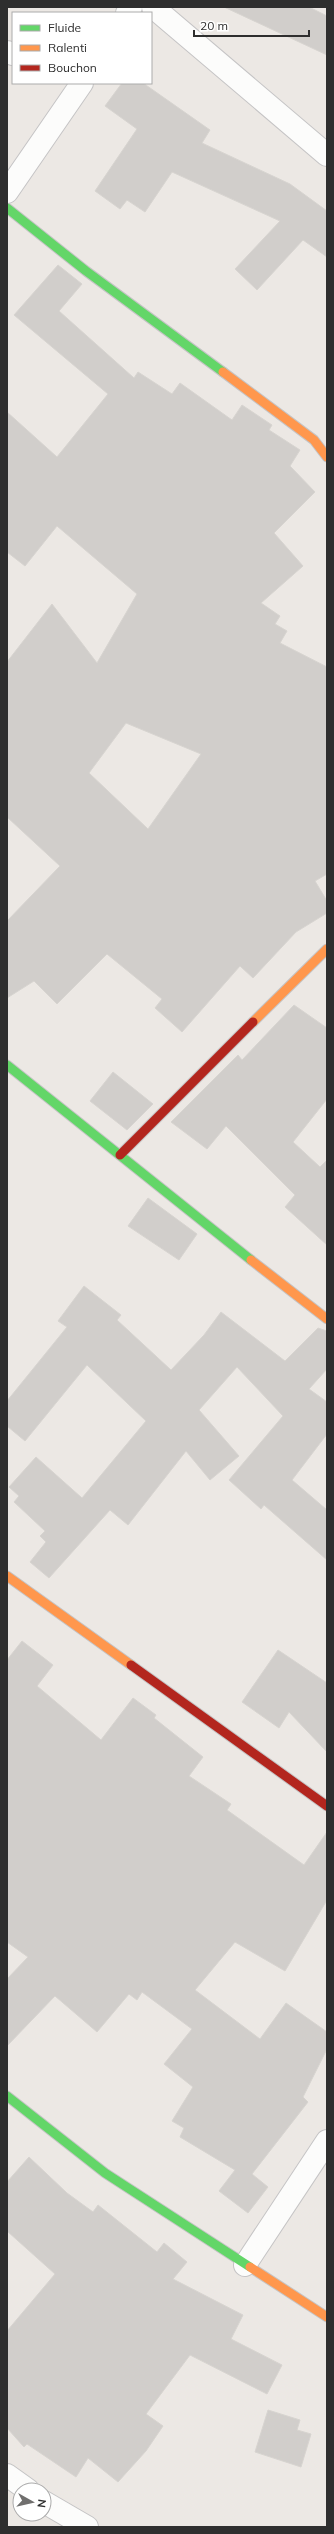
<svg xmlns="http://www.w3.org/2000/svg" width="334" height="2534" font-family="Mulish,sans-serif">
	<rect width="100%" height="100%" fill="#ece8e4"/>
	<g fill="#d1cecb" stroke="#d7d4d0" fill-rule="evenodd">
		<path d="M224,7h85l18,9v39z"/>
		<path d="M122,83h21l67,47 -8,13 88,41 37,27v46l-24,-17 -46,50 -22,-21 45,-48 -108,-49 -27,40 -18,-12 -7,9 -25,-18 42,-62 -32,-23z"/>
		<path d="M58,265l24,19 -23,27 75,67 4,-6 34,22 8,-11 52,37 10,-15 30,20 -3,5 31,20 -10,16 25,26 -41,41 29,33 -42,37 19,13 -5,8 12,7 -7,12 47,24v207l-12,7 12,20v12l-31,19 -43,46 -13,-12 -58,66 -27,-24 7,-9 -55,-45 -50,50 -23,-23 -27,17v-77l53,-55 -53,-49v-155l45,-58 45,59 40,-69 -80,-68 -32,40 -18,-14v-140l50,45 51,-63 -94,-79zM126,723l75,31 -53,75 -59,-56z"/>
		<path d="M294,1005l33,23v71l-34,43 27,25 7,-7v85l-42,-38 10,-12 -69,-69 -19,23 -36,-27 67,-67 4,5z"/>
		<path d="M113,1072l40,32 -26,26 -37,-29z"/>
		<path d="M148,1198l49,36 -18,26 -51,-34z"/>
		<path d="M84,1286l37,29 -4,5 54,50 33,-35 17,-23 64,49 33,-33 9,3v38l-18,20 18,13v32l-35,46 35,30v50l-63,-55 -3,4 -32,-29 54,-64 -46,-49 -38,43 40,46 -29,24 -24,-29 -58,74 -18,-15 -61,68 -19,-16 16,-20 -6,-6 5,-5 -31,-29 5,-6 -10,-9 27,-30 46,41 64,-77 -59,-56 -62,76 -18,-15v-25l60,-74 -9,-6z"/>
		<path d="M22,1641l31,24 -16,21 64,54 32,-42 23,17 -2,3 49,39 -14,19 42,28 -4,6 77,55 23,-33v68l-42,71 -50,-29 -40,48 65,49 26,-36 41,29v17l-24,48 5,5 -56,72 16,13 -20,26 -29,-22 16,-21 -55,-33 4,-9 -12,-7 21,-34 -29,-23 28,-35 -50,-37 -5,8 -8,-6 -32,38 -42,-36 -48,50v-67l21,-22 -21,-15v-282z"/>
		<path d="M278,1650l49,33v69l-38,-40 -10,16 -37,-26z"/>
		<path d="M29,2157l38,36 26,19 5,-7 59,47 7,-9 23,19 -14,17 70,36 -12,24 51,26 -15,29 -77,-39 -44,59 17,12 -17,25 -28,31 -30,-24 -12,19 -49,-33 -3,3 -17,-19v-97l48,-57 -48,-43v-49z"/>
		<path d="M268,2410l32,10 -3,10 14,4 -10,33 -46,-15z"/>
	</g>
	<g fill="none" stroke-linecap="round" stroke-linejoin="round">
		<defs>
			<g id="street">
				<path d="M153,7l174,148"/>
				<path d="M127,13l4,-6"/>
				<path d="M7,52l6,2"/>
				<path d="M7,192l75,-109"/>
				<path d="M245,2265l82,-124"/>
				<path d="M7,2475l21,15"/>
				<path d="M44,2502l43,25"/>
			</g>
			<g id="fast">
				<path d="M7,208l79,63 137,101"/>
				<path d="M7,1065l244,195"/>
				<path d="M7,2096l98,77 145,94"/>
			</g>
			<g id="slow">
				<path d="M223,372l91,68 13,17"/>
				<path d="M253,1022l74,-73"/>
				<path d="M251,1260l76,59"/>
				<path d="M7,1576l124,89"/>
				<path d="M250,2267l77,50"/>
			</g>
			<g id="jam">
				<path d="M120,1155l133,-133"/>
				<path d="M131,1665l196,141"/>
			</g>
		</defs>
		<use href="#street" stroke="#c5c4c5" stroke-width="24"/>
		<use href="#fast" stroke="#c5c4c5" stroke-width="11"/>
		<use href="#slow" stroke="#c5c4c5" stroke-width="11"/>
		<use href="#jam" stroke="#c5c4c5" stroke-width="11"/>
		<use href="#street" stroke="#fcfcfb" stroke-width="22"/>
		<use href="#fast" stroke="#63d668" stroke-width="9"/>
		<use href="#slow" stroke="#ff974d" stroke-width="9"/>
		<use href="#jam" stroke="#b3261e" stroke-width="9"/>
	</g>
	<rect width="334" height="2534" fill="none" stroke="#2e2e2e" stroke-width="16"/>
	<rect x="12" y="12" width="140" height="72" fill="#ffffff" stroke="#ababab"/>
	<rect x="20" y="25" width="20" height="6" fill="#63d668" stroke="#ababab"/>
	<text x="48" y="32" font-size="12" fill="#2e2e2e">Fluide</text>
	<rect x="20" y="45" width="20" height="6" fill="#ff974d" stroke="#ababab"/>
	<text x="48" y="52" font-size="12" fill="#2e2e2e">Ralenti</text>
	<rect x="20" y="65" width="20" height="6" fill="#b3261e" stroke="#ababab"/>
	<text x="48" y="72" font-size="12" fill="#2e2e2e">Bouchon</text>
	<g transform="translate(32 2502) rotate(98)"><circle r="19" fill="#ffffff" stroke="#ababab"/>
	<path d="M0-3L7 15L0 10L-7 15Z" fill="#706f6e"/>
	<text y="-6" font-size="11" font-weight="bold" text-anchor="middle" fill="#2e2e2e">N</text>
	</g>
	<path d="M194 30v6h115v-6" fill="none" stroke="#2e2e2e" stroke-width="2"/>
	<text x="200" y="30" font-size="12" fill="#2e2e2e" stroke="#ffffff" stroke-width="3" paint-order="stroke">20 m</text>
</svg>
